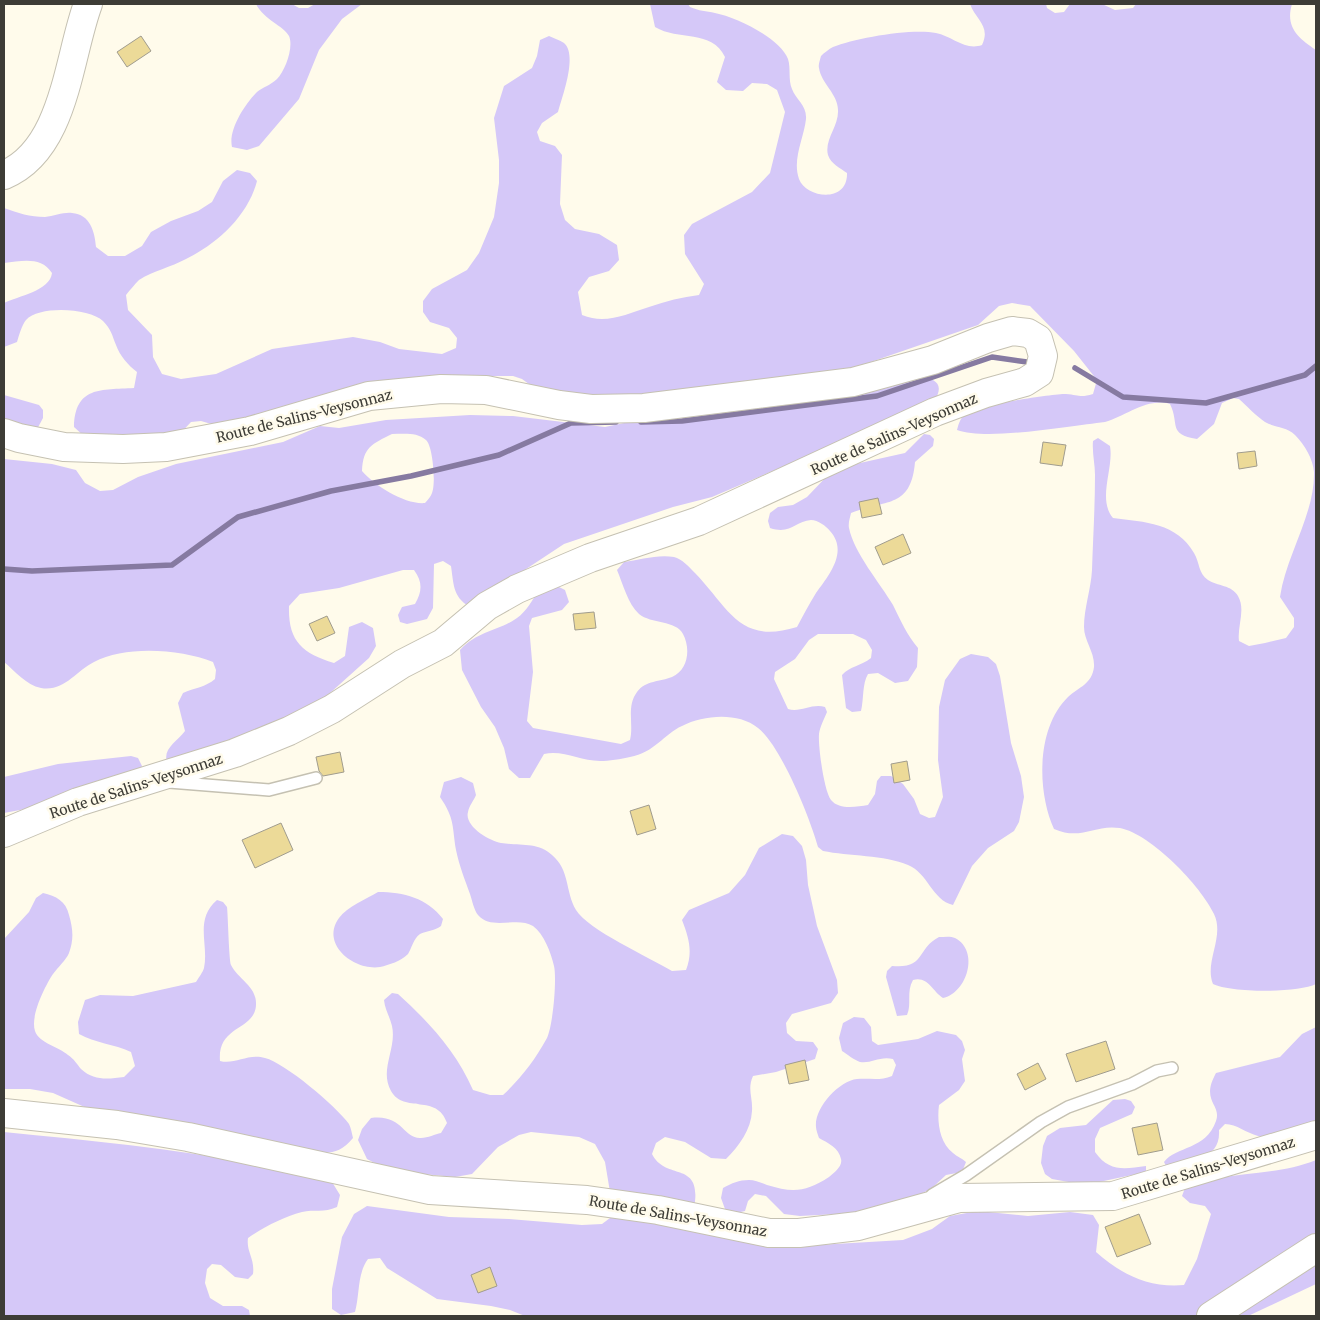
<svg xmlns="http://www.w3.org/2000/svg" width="1320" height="1320" font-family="Merriweather,serif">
	<rect width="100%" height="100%" fill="#fffbeb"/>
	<g fill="#d5c8f8" fill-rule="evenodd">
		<path d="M256,4h36l7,4h9l7,-4h47l-20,15 -23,31 -20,49 -40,47 -12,4 -15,-3c-4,-17 13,-43 25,-55 6,-5 14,-7 20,-13 8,-8 17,-32 12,-43 -5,-10 -25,-16 -33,-32z"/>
		<path d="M650,4h38l2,3c9,4 16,4 25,6 21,4 65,25 73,46 3,9 0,21 4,30 4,11 15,16 14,30 -2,19 -14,40 -7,60 7,19 49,25 48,-6 -7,-5 -16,-9 -19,-18 -4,-15 11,-29 10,-45 0,-16 -17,-27 -19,-42 -1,-3 1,-8 2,-12 3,-3 8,-7 12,-9 22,-9 79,-19 103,-14 16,3 29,18 46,12 9,-19 -6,-25 -12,-41h76l1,4 8,5 9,-1 6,-8h32l13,6 18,-2 3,-4h156c-7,23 6,34 24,46v934c-18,9 -85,9 -103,0 -9,-22 12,-47 1,-70 -13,-28 -63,-80 -94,-86 -26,-4 -38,13 -66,1 -17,-37 -18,-101 14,-132 11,-10 24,-13 26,-30 1,-15 -10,-26 -10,-40 0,-19 7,-38 8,-57 1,-31 3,-63 3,-95 0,-11 -3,-22 -2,-34l5,-3 12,8c4,22 -13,53 3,72 32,4 64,5 81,35 6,10 4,20 14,27 9,6 24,5 30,16 8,14 -1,30 1,45l10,5 16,-3 21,-5 8,-11v-9l-14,-21c6,-42 35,-83 34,-125 -1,-13 -9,-27 -19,-37 -9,-9 -20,-7 -30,-13 -9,-6 -18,-16 -26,-23l-6,-1 -11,5 -8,21 -17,15c-30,-5 -17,-15 -27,-35 -22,-7 -44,12 -65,18 -36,4 -118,19 -148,8 2,-7 3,-12 9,-16 12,-9 84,-20 100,-20 13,1 14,4 27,0l4,-14 -23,-29 -44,-45 -18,-3 -13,3 -21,19 -142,49 -254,27 -49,-14 -11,-8 -9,-3h-28l-98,11 -169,39 -17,-5 -10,1 -16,17 -90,-2 -11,-10c1,-41 27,-37 60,-39l3,-16c-9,-7 -17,-16 -21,-27 -4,-10 -5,-16 -13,-24 -13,-13 -64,-16 -77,-1 -4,5 -7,15 -9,22l-13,5v-44c14,-7 46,-12 48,-30 -11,-17 -30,-12 -48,-10v-55c14,5 26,9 41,9 9,-1 19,-5 27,-4 18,1 23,19 24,34l12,9h17l17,-10 9,-14 20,-11 27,-10 14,-9 11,-21 14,-11 13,3 7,8c-9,35 -40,63 -71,78 -15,8 -33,12 -47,21 -4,4 -9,10 -13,15l2,15 24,25 1,22 9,17 19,5 35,-5 56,-25 81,-12 27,5 19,7 43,5 14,-6 1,-10 -8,-10 -19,-6 -7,-10v-11l9,-12 35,-19 12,-17 15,-36 5,-34v-23l-5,-42 10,-32 28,-18 5,-12 3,-16 9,-4c4,2 11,4 15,7 14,12 -2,54 -6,69l-16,11 -5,9 3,9 15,5 7,9 -2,49 5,16 10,9 24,5 18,11 2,15 -10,11 -20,6 -11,15 4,23c24,10 44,-1 67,-8 17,-6 33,-10 50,-12l5,-11 -19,-30 -1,-19 8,-11 60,-32 18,-19 15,-61 -8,-22 -10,-6 -15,-1 -9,8 -17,-1 -9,-8 8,-25c-13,-28 -47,-16 -70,-30z"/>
		<path d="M919,375c17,5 26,8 15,27l-222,95 -39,10 -109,37 -47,31 -44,34c-20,-11 -19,-22 -22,-43l-8,-5 -9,3 -1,44 -6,11 -20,5 -7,-2 -2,-7 4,-8 13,-3c7,-12 8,-22 -1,-34h-11l-64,18 -39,6 -11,12c-1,35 13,47 45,57l11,-7 4,-29 13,-5 11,6 3,18 -7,12 -49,44 -23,12 -129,51c-7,-16 8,-22 17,-34l-7,-28 5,-10c11,-5 23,-6 32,-14l1,-9 -3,-8c-32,-13 -88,-17 -119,0 -18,9 -30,30 -53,26 -15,-3 -26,-17 -37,-26v-203l48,5 24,6 9,13 15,8 13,-1 25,-13 38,-13 107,-22 37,-16 19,2 47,-8 84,-5 43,1 92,11 62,-13 39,1 6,-2 147,-19 34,-8zM392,434c12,0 25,-2 34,6 7,6 10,44 6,53 -1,3 -4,7 -7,10 -19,2 -50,-17 -63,-32 1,-24 10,-27 30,-37z"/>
		<path d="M4,395l35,10 4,5v8l-7,13 -32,-3z"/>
		<path d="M924,434l6,1 4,4 -1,7 -18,16c-4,47 -29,37 -64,51 -1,5 -3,10 -2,15 5,25 31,55 44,77 8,16 14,30 25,43l-1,19 -9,14 -13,2 -17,-10 -10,1c-6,10 -4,25 -7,37l-9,1 -6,-4 -4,-33c8,-9 19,-9 29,-17l1,-8 -6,-10 -13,-6h-35l-9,6 -14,19 -20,13 -1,7 14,30c12,4 24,-6 37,-2l2,5c-3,7 -7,15 -8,22 -1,12 5,57 12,66 8,10 25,7 37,5l7,-11 2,-13 4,-5h10l12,8 11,15 6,15 9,4 6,-1 8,-20 -5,-37 1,-53 6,-27 15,-21 11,-5 17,3 8,7 4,12 11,67 10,33 3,21 -5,25 -5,9 -26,17 -16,18 -19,39c-21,-5 -25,-32 -45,-40 -23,-10 -60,-9 -85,-14l-5,-4c-8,-29 -37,-101 -60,-119 -20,-16 -54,-13 -76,-2 -18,8 -28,27 -52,31 -9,2 -21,4 -30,4 -20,0 -36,-11 -56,-7l-14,24h-11l-10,-9 -5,-21 -9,-21 -14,-20 -19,-37 -2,-20c19,-20 37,-18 57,-32 9,-6 16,-19 22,-28l18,-4 8,4 4,12 -7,8 -30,8 -3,8 4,46 -6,49 6,7 88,16 9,-4c4,-16 -4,-33 7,-48 9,-12 23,-10 35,-15 16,-7 19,-28 11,-43 -7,-14 -32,-10 -44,-20 -11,-10 -16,-30 -22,-44l7,-8c15,-2 34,-8 50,-5 8,2 15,10 21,16 34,35 44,72 102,54 6,-11 12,-23 19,-34 12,-17 33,-41 14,-62 -4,-5 -12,-11 -19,-11 -16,1 -20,15 -41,8l-2,-7 2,-8 8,-6 15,-2 14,-8 22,-23 13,-7 63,-14z"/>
		<path d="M131,756l7,2 4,8 -3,9 -71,26 -64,12v-36l54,-13z"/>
		<path d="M461,777l12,6 3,12c-2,5 -7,11 -8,17 -4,14 21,29 33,31 18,3 37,-1 51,12 18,15 13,36 24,55 12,20 73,47 96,61l14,-1c7,-18 3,-32 -4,-50l7,-10 40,-17 16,-18 14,-27 23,-14 11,2 9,10 4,14 2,25 9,41 20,54 1,13 -7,10 -39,11 -6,9 1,10 9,8 17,1 5,7 -3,10 -39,13 -23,4c-6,13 0,22 -1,35 -1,19 -13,35 -26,48l-15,-1 -26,-16 -20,-5 -9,6 -4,11c14,28 51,5 42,54l76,35 48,2 85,-5 29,-11 18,-13 28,-5 50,5 42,-4 23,3 6,10 -3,27c26,23 53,36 88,33l13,-26 14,-45 -6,-8 -15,-3 -8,-7 3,-8c10,-3 22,-8 33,-10 33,-6 66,-5 98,-18v73l-8,5 8,11v35l-68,32h-723l-15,-6 -19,-4 -54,-7 -50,-31 -7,-10 -12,1c-11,15 -8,35 -13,53l-14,3 -9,-6v-20l10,-52 12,-23 13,-8 82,11 60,2 73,6 20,-1 8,-6 3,-8 -8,-48 -10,-18 -16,-7 -48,-5 -12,3 -21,12 -26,27 -17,3 -65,-6 -23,-12 -9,-19 4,-11 9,-11c32,-4 32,21 50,20 7,0 14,-4 20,-5l6,-10c-10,-30 -43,-9 -56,-32 -12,-22 6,-42 1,-65 -2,-9 -7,-16 -8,-26l8,-7 6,1c30,27 58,57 75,96l17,5h13c18,-17 32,-35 44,-57 6,-13 10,-59 7,-72 -3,-13 -10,-32 -21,-40 -16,-10 -41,5 -55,-11 -4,-5 -6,-15 -8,-21 -5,-14 -11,-29 -14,-44 -4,-24 -1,-31 -16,-53l4,-15z"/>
		<path d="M378,892c26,0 49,6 65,27l-2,7c-7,5 -15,5 -21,8 -7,5 -8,14 -12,20 -7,7 -19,11 -28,13 -26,4 -60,-23 -41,-49 8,-11 27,-19 39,-26z"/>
		<path d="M43,893c13,3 23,8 26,22 4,14 5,24 0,38 -3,7 -11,14 -16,21 -8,12 -23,42 -18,57 4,12 24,16 33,24 6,4 9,9 13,14 13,12 27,10 43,8l11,-11 -4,-14c-17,-8 -36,-9 -52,-18l-1,-12 7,-22 15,-5 33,1 63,-14c3,-5 7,-10 8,-14 5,-24 -10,-48 13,-68l6,2 4,5c1,9 2,54 4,58 7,14 25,21 25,38 1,28 -39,21 -36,58 15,4 28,-8 45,-3 20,5 71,48 84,66 2,4 3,10 4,14 -15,18 -26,15 -47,13l-217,-42 -36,-16 -23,-4h-26v-150l25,-27 7,-14z"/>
		<path d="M939,937c5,0 12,-1 16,1 25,13 12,55 -12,60 -11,-7 -15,-22 -30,-18 -7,12 -1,24 -6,35l-10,1 -11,-39 1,-6 5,-5c34,3 24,-17 47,-29z"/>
		<path d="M854,1017l10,1 7,9 1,14 6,4 40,-6 19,-8 19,4 6,6 3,9 -3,9 3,22 -6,9 -20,15c-2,16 0,37 14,48 4,4 9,5 13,9l-4,10 -16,3 -14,13 -22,12 -54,13 -56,3 -16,-2 -18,-18 -11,-2 -7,7 -3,10 -9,2 -11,-4 -4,-11 2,-10c9,-5 16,-8 26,-8 6,0 13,3 18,5 26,8 39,7 62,-8 5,-4 14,-11 12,-18 -2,-11 -13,-16 -22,-21 -1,-3 -3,-8 -3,-11 -2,-19 23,-46 41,-48 14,-1 23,2 35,-3l4,-11 -3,-6c-14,-3 -22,5 -33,3 -6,-2 -13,-8 -18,-11l-3,-13 4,-15z"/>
		<path d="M1316,1027v97c-17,5 -40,17 -58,12 -12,-3 -21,-12 -33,-12l-6,6c2,31 -29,30 -53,36l-2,-4c12,-16 42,-12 52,-41 6,-17 -16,-19 0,-48l64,-16 22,-23z"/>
		<path d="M1125,1099l6,2 4,6 -3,7 -32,14 -5,11v13c14,20 29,17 51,14v6l-61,13 -33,-6 -7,-5 -4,-11 2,-17 4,-10 13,-8 26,-3 27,-25z"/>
		<path d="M4,1132c110,11 221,21 328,50l8,13 -3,12c-13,6 -23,2 -35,5 -19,5 -38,15 -54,26 -2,14 7,20 5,36l-5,5 -13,-2 -14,-12 -9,-1 -5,5 -2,14 5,15 13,8h19l7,4 1,6h-246z"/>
	</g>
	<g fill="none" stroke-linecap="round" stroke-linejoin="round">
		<g stroke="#867aa1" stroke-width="5.5">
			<path d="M1075,368l48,29 83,6 99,-28 11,-9"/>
			<path d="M641,422l41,-1 195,-25 115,-39 35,5"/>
			<path d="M4,569l28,2 140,-6 66,-48 93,-26 80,-15 88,-21 72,-32 45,-1"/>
		</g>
	</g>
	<g fill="#ecda98" stroke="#a09c8e">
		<path d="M141,36l10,15 -24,16 -10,-15z"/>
		<path d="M1043,442l23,3 -4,21 -22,-3z"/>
		<path d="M1255,451l2,15 -18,3 -2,-16z"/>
		<path d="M878,498l4,16 -20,4 -3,-16z"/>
		<path d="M903,534l8,19 -28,12 -8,-18z"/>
		<path d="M594,612l2,16 -21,2 -2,-16z"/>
		<path d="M327,616l8,17 -18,8 -8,-17z"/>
		<path d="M340,752l4,20 -21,4 -4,-5 -3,-14z"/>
		<path d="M907,761l3,19 -16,3 -3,-19z"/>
		<path d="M649,805l7,24 -19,6 -7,-24z"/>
		<path d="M281,823l12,27 -38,18 -13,-28z"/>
		<path d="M1106,1041l9,28 -39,13 -10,-28z"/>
		<path d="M805,1060l4,20 -20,4 -4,-19z"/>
		<path d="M1038,1063l8,16 -21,11 -8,-16z"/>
		<path d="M1157,1123l6,27 -25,5 -6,-27z"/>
		<path d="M1139,1214l12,30 -34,13 -12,-30z"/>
		<path d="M490,1267l7,19 -19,7 -7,-18z"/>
	</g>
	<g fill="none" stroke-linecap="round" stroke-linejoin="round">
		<defs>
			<g id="service">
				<path d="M169,782l100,8 47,-12"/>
				<path d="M932,1195l34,-20 75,-53 27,-15 64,-23 25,-13 15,-3"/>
			</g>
			<g id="tertiary">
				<path d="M4,175c61,-25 64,-117 84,-171"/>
				<path d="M4,433l15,5 45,9 59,2 43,-2 84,-16 119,-35 72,-7 45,1 73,15 32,4 53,-1 209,-26 80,-22 55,-22 24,-7 16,2 10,6 5,17 -4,17 -14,9 -39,11 -51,19 -236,109 -109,37 -73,31 -30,17 -44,37 -41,21 -70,45 -43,22 -54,22 -157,49 -74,31"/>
				<path d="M4,1113l113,12 71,12 242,53 157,10 71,10 111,23h30l59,-7 101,-28 154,-2 203,-61"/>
				<path d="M1211,1316l105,-68"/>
			</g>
		</defs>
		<use href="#service" stroke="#c5c1b2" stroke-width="14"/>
		<use href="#tertiary" stroke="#c5c1b2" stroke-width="30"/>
		<use href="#service" stroke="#fff" stroke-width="11"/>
		<use href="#tertiary" stroke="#fff" stroke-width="28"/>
	</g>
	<g text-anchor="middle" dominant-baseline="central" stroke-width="5" stroke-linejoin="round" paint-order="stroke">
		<g font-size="14" fill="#3d3c36" stroke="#fffbeb">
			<text transform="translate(304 416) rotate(-14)">Route de Salins-Veysonnaz</text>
			<text transform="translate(894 434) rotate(-24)">Route de Salins-Veysonnaz</text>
			<text transform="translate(136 786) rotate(-18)">Route de Salins-Veysonnaz</text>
			<text transform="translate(1208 1168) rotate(-17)">Route de Salins-Veysonnaz</text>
			<text transform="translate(678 1216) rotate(10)">Route de Salins-Veysonnaz</text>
		</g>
	</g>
	<rect width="1320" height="1320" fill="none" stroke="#3d3c36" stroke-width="10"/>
</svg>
